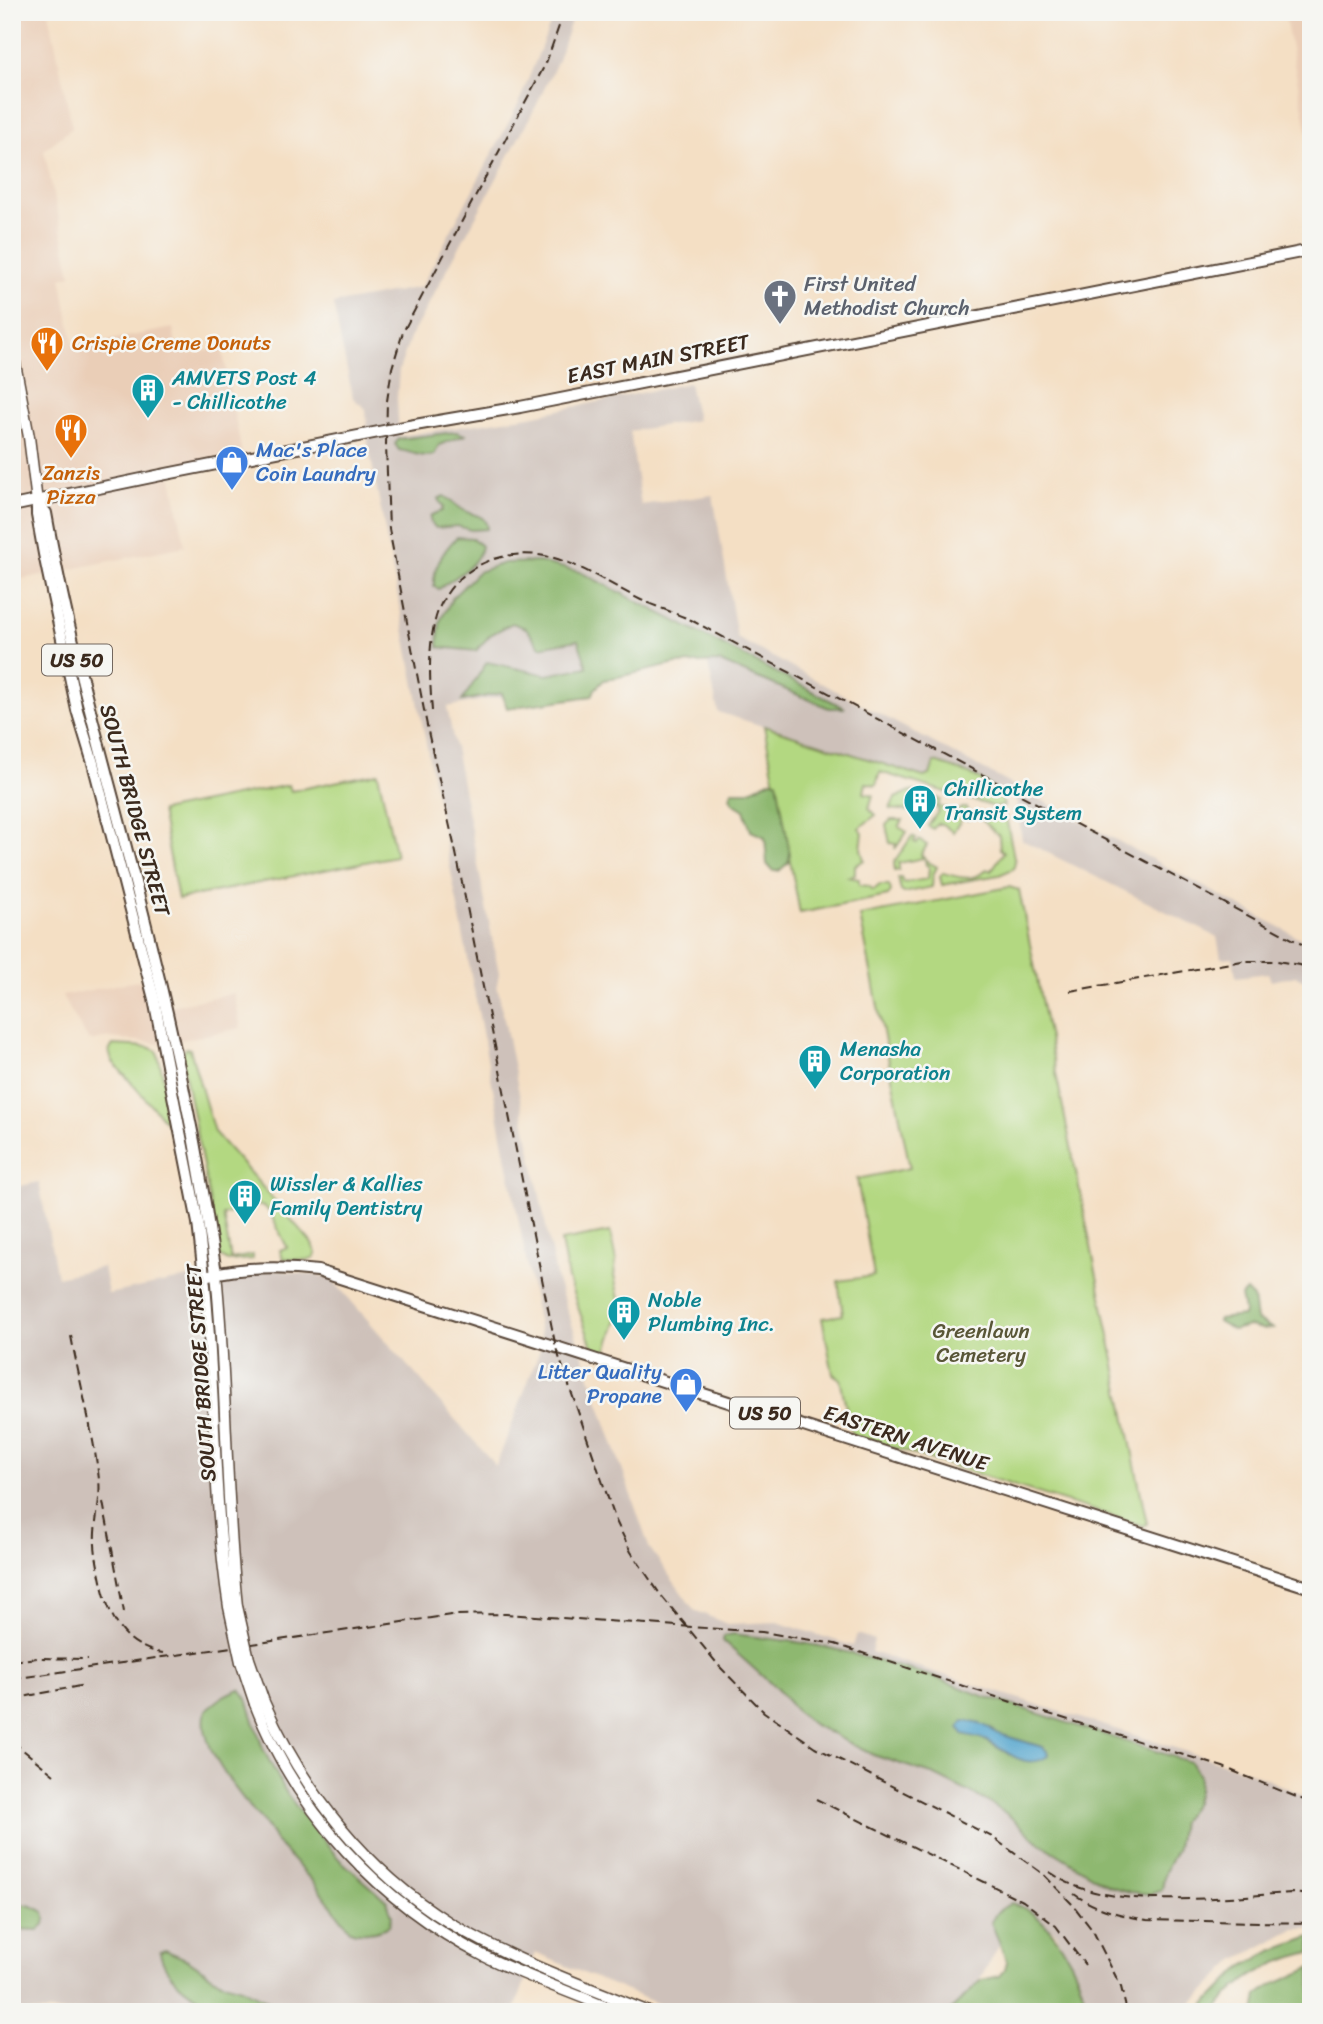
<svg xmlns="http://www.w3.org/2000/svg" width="1323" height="2024" font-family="Sriracha,sans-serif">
	<rect width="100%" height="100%" fill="#f6f6f2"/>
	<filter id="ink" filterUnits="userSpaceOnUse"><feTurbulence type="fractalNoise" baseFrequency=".0143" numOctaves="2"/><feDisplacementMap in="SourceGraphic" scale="14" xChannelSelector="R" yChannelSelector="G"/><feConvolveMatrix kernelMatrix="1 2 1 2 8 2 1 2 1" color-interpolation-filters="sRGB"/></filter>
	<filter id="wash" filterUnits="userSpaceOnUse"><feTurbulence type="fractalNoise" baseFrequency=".00686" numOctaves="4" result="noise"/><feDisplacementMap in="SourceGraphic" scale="28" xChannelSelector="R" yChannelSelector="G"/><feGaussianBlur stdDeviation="1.57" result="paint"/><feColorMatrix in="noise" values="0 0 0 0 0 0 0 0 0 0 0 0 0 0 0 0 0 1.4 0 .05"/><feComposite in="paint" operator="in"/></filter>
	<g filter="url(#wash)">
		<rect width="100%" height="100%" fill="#f4dfc4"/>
		<g fill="#eaceb7">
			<path d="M12,12h37l23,116 -28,22 27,125 -10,3 13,69 99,-19 4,20 12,6 33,-6 21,111 -72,14 14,73 -173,35z"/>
			<path d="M1284,12h27v138z"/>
			<path d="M145,979l7,31 82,-17 7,35 -80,16 -50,-6 -22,3 -27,-45z"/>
		</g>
		<path fill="#cec1ba" d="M555,12h19l-16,48 -22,46 -126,232 -11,32 -2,28 2,38 131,-20 159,-33 8,37 -67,11 11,74 72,-10 24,143 574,306v39l-15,-7 -25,5 -3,-8 -32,4 -3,-20 -12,1 -4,-21 -195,-97 -6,-41 -33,-17 -29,-15 -20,-5 -4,13 -6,2 -206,-65 -11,-54 -260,49 52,266 -2,11 60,297 92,266 45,63 33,14 50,-2 76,24 4,-12 17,6 -3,12 380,120 60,27v130h-17l-59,31 -51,52h-95v-7l-13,-35 -20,-37 -34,-27 -61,106h-283l-143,-59 -21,59h-502v-824l27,-6 18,95 46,-10 5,27 93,-19 29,1 46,-6 54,7 166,189 44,-116 1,-14 -173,-893 -2,-34 -13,-11 -20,-94 88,-17 97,-182z"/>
		<g fill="#b3d881" stroke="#778150" stroke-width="2">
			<path d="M764,726l160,51 6,-2 4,-13c22,6 66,20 70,44l-9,1 -115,-35 -4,13 -10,-2 -2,10 9,2 -4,13 7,7 -17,13 4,5 -2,16 3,11 -9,6v8l-7,3 11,2v6l10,1 4,4 7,-5h9l2,6 -3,5 -88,17z"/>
			<path d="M378,773l18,83 -218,43 -17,-88 128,-26 2,6z"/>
			<path d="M911,791l16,3 1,6 -1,2 -8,-5 -9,14 -20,-2 5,-11z"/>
			<path d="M938,798l3,2 -3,6 19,6 5,-4h4l3,6 -1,6 -5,-3 -10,15 -11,-8h-5l-4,5 -5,-3 11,-16 -6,-5z"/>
			<path d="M1003,815l3,2 9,46 -2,6 -14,6 -57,10 -2,-8 3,-4c15,4 30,10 44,-4l4,2 13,-19 -4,-3 -1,-13 -16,-15 2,-2z"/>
			<path d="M891,820h12l-4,7 8,5 -12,17 1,-5 -6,-1 -4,-18z"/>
			<path d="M912,836l4,2 -2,3 3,2 2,-3 8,5 -6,10 3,3 -25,5v7l-4,1 -1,-8z"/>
			<path d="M925,860l12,7 -4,8 -1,12 -28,6 -3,-2 -3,-13h3l2,5 25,-4 1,-13 -3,-1z"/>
			<path d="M1009,887l10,3 128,634 -3,2 -292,-91 -12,-56 -7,-5 -11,-56 21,-3 -5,-34 36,-5 -17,-97 53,-11 -50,-252z"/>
			<path d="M113,1045l35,2 9,4 20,84 -5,1 -5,-13 -55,-62 -3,-10z"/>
			<path d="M186,1048l4,1 24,83 97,110 5,11 -2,5 -7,2 -24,-1 -3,-9 7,-3 -17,-34 -4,-5 -8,-3 -35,10 8,44 22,-4v4l-25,2 -10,-6 -11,-69 -26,-131z"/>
			<path d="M610,1232l6,29 -2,15 7,32 -16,48 -11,-4 -26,-73 -7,-38z"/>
		</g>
		<g fill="#8eb86f" stroke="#647146" stroke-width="2" fill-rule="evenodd">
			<path d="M456,432l9,3 -26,10 -5,10c-14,3 -21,-3 -35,-5l-4,-6 4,-5z"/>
			<path d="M444,496c8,5 15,13 23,16 11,4 19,4 20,17l-16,1 -14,-4 -21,2c-4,-4 -8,-7 -5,-13l11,-4 1,-4 -5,-8z"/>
			<path d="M457,537l15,1 9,8c-2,20 -27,31 -42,43l-5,-3c-1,-19 10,-36 23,-49z"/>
			<path d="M539,562l41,10 265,136h-16l-109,-46 -44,2 -72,16 -9,9 -3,7 -85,12 -5,-15 -40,8 25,-39 60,13 40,-8 -9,-27 -38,7 -14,-19 -14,-5 -22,12 -14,16 -38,-4 2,-26 13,-24 25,-25 26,-9z"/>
			<path d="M771,780l6,1 13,73 -2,9 -9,8h-6l-6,-7 -2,-27 -14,-6 -7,-21 -11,-7 -3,-6 2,-6h16z"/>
			<path d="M1246,1291l7,7 3,22 16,8 -10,1 -13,-3 -16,4 -15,-9 1,-2 24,-3 1,-5 -3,-15z"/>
			<path d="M733,1634l70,9 36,7 95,27 46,18 210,67 9,13 -1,15 -3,12 -14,19 -4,27 -12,24 -3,18 -11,4 -21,-2 -21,-6 -69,-43 -33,-29 -24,-15 -48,-24 -62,-20 -61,-31 -18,-15 -16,-19 -55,-49 1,-5zM991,1728l5,5 46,14 -32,8 -25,-15z"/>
			<path d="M240,1689l7,10 16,50 24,45 25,33 27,32 48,42 5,15 -3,10c-10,5 -29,9 -39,4l-36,-47 -39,-42c-5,-14 -17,-24 -26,-35 -19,-24 -52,-64 -43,-96l19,-15z"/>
			<path d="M12,1902l20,4 12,6c2,8 2,12 -5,18l-27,-1z"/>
			<path d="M1011,1903c41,11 70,69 77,109h-13l-2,-9 -6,3 -1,6h-117l33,-32 18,-4 5,-6 2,-8 -16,-40 6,-10z"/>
			<path d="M1311,1937v15c-38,9 -74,27 -96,60h-17l44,-45 30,-16z"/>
			<path d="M165,1950l23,10 33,22 20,6 51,24c-16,0 -52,3 -66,-1 -25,-9 -62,-31 -66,-59z"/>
			<path d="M1311,1968v44h-56l3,-17 12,-9z"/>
		</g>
		<path fill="#53a5ce" stroke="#476876" stroke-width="2" d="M964,1721c12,1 24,4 32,12l46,14 5,4 1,5c-24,16 -42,-7 -63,-16 -7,-3 -15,-4 -22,-6l-4,-7z"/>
	</g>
	<g filter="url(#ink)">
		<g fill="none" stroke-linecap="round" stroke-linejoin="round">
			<defs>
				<g id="secondary">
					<path d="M12,348l17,89 8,65"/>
					<path d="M216,1273c11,111 9,222 21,333"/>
					<path d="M204,1276c12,110 8,222 25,331"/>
					<path d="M264,1702c39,89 103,170 186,221 62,37 132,62 199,89"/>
					<path d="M255,1704c42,109 125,199 229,252 43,21 89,37 134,56"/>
				</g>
				<g id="primary">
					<path d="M409,426l111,-19 791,-157"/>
					<path d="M37,502v13l7,39 33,156 16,53 61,236 44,224 6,53c39,-9 75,-10 114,-5l993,317"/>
					<path d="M37,502l9,11c26,147 70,288 105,433 27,108 49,217 65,327"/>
					<path d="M12,506l149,-31"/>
				</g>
			</defs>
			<use href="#secondary" stroke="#574537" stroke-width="13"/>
			<use href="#primary" stroke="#574537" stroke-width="14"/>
			<use href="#secondary" stroke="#fff" stroke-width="10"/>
			<use href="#primary" stroke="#fff" stroke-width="10"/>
			<g stroke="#3b2a1e" stroke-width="2" stroke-dasharray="10 5" stroke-linecap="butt">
				<path d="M564,12l-18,51 -143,269 -11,36 -5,33 -1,44 3,84 40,207 27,117 100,495 60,173 15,31 29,42 60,73 44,45 51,35 177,90 51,37 30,31 20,26 28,56 6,25"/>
				<path d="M432,711c-2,-28 -4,-58 2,-86 11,-56 69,-81 120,-67 31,9 59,28 87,42 16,7 34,13 50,20l620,329"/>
				<path d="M1070,991l172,-30h35l34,6"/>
				<path d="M71,1336c9,48 22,95 28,143 2,19 -3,36 -4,54 -1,14 2,29 5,43 7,36 21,71 63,77"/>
				<path d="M103,1502l21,110"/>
				<path d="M12,1661l25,-3 51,1"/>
				<path d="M12,1679l439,-64 55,-1 256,18 73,12 201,66 187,57 88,36"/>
				<path d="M12,1699l73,-14"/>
				<path d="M12,1741l42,34"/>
				<path d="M816,1799l207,102 33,25 29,39"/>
				<path d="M1049,1872c8,4 15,10 24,13 56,24 157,11 219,8l19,2"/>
				<path d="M1074,1894c21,15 46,21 73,26l164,3"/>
			</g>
			<defs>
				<g id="secondary-bridge">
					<path d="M237,1606l12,53 15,43"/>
					<path d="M229,1607l12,55 14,42"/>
				</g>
				<path id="primary-bridge" d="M161,475l248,-49"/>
			</defs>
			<use href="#secondary-bridge" stroke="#574537" stroke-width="13" stroke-linecap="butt"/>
			<use href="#primary-bridge" stroke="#574537" stroke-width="14" stroke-linecap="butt"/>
			<use href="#secondary-bridge" stroke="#fff" stroke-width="10"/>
			<use href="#primary-bridge" stroke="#fff" stroke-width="10"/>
		</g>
	</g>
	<defs>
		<symbol id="church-pin" viewBox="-11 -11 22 30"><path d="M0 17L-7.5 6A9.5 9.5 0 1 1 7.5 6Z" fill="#6b7280" stroke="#f6f6f2"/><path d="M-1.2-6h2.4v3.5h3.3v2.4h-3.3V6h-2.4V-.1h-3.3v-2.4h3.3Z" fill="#fff"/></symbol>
		<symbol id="restaurant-pin" viewBox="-11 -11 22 30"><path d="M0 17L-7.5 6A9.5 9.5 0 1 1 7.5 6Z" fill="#e8710a" stroke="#f6f6f2"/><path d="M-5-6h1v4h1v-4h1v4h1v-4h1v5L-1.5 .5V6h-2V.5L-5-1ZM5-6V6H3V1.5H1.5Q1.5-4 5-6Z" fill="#fff"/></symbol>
		<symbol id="building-pin" viewBox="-11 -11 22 30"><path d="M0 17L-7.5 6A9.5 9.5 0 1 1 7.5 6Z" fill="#0f9aa8" stroke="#f6f6f2"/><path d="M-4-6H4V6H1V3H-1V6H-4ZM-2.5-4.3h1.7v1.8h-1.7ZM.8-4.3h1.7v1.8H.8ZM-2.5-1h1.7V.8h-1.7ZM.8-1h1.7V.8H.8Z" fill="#fff"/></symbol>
		<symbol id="shop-pin" viewBox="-11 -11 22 30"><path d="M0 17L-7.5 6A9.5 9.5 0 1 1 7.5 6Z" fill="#3f7fe0" stroke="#f6f6f2"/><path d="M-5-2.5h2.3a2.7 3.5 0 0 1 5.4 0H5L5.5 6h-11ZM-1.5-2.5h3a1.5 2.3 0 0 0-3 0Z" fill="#fff"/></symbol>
	</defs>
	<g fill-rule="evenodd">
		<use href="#church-pin" x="761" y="277" width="38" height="52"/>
		<use href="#restaurant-pin" x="28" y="324" width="38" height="52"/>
		<use href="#building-pin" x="129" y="371" width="38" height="52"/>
		<use href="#restaurant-pin" x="52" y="411" width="38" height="52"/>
		<use href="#shop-pin" x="213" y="443" width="38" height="52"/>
		<use href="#building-pin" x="901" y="782" width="38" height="52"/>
		<use href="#building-pin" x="796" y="1042" width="38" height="52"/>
		<use href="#building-pin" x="226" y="1177" width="38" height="52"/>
		<use href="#building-pin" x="605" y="1293" width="38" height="52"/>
		<use href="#shop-pin" x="667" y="1365" width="38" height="52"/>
	</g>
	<g text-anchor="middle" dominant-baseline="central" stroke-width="5" stroke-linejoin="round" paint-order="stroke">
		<g fill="#f6f6f2" stroke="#73675e" stroke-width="2">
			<rect x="42" y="644.5" width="70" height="31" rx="5"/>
			<rect x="730" y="1397.5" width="70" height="31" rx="5"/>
		</g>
		<g font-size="19" font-weight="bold" fill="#3b2a1e">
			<text x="77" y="660">US 50</text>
			<text x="765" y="1413">US 50</text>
		</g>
		<g font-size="21" fill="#5b616d" stroke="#f6f6f2" text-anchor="start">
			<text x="804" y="284">First United<tspan x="804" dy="24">Methodist Church</tspan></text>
		</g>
		<g font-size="21" fill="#c56008" stroke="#f6f6f2" text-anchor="start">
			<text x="72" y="343">Crispie Creme Donuts</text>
			<text x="71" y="473" text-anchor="middle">Zanzis<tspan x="71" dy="24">Pizza</tspan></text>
		</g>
		<g font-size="21" fill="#3b2a1e" stroke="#f6f6f2">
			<text transform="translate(658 359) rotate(-11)">EAST MAIN STREET</text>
			<text transform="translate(135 810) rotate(75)">SOUTH BRIDGE STREET</text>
			<text transform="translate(201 1373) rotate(-94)">SOUTH BRIDGE STREET</text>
			<text transform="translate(906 1438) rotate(18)">EASTERN AVENUE</text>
		</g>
		<g font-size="21" fill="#0d838f" stroke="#f6f6f2" text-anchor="start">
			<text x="172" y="378">AMVETS Post 4<tspan x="172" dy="24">- Chillicothe</tspan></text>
			<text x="944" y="789">Chillicothe<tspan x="944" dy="24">Transit System</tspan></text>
			<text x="840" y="1049">Menasha<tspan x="840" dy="24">Corporation</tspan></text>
			<text x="270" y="1184">Wissler &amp; Kallies<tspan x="270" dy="24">Family Dentistry</tspan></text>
			<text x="648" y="1300">Noble<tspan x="648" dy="24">Plumbing Inc.</tspan></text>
		</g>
		<g font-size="21" fill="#366cbe" stroke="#f6f6f2" text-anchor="start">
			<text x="256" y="450">Mac's Place<tspan x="256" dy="24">Coin Laundry</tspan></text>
			<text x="662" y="1372" text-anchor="end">Litter Quality<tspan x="662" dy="24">Propane</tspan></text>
		</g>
		<g font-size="21" fill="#595637" stroke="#f6f6f2">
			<text x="981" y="1331">Greenlawn<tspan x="981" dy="24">Cemetery</tspan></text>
		</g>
	</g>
	<rect width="1323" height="2024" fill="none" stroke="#f6f6f2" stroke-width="42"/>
</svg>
